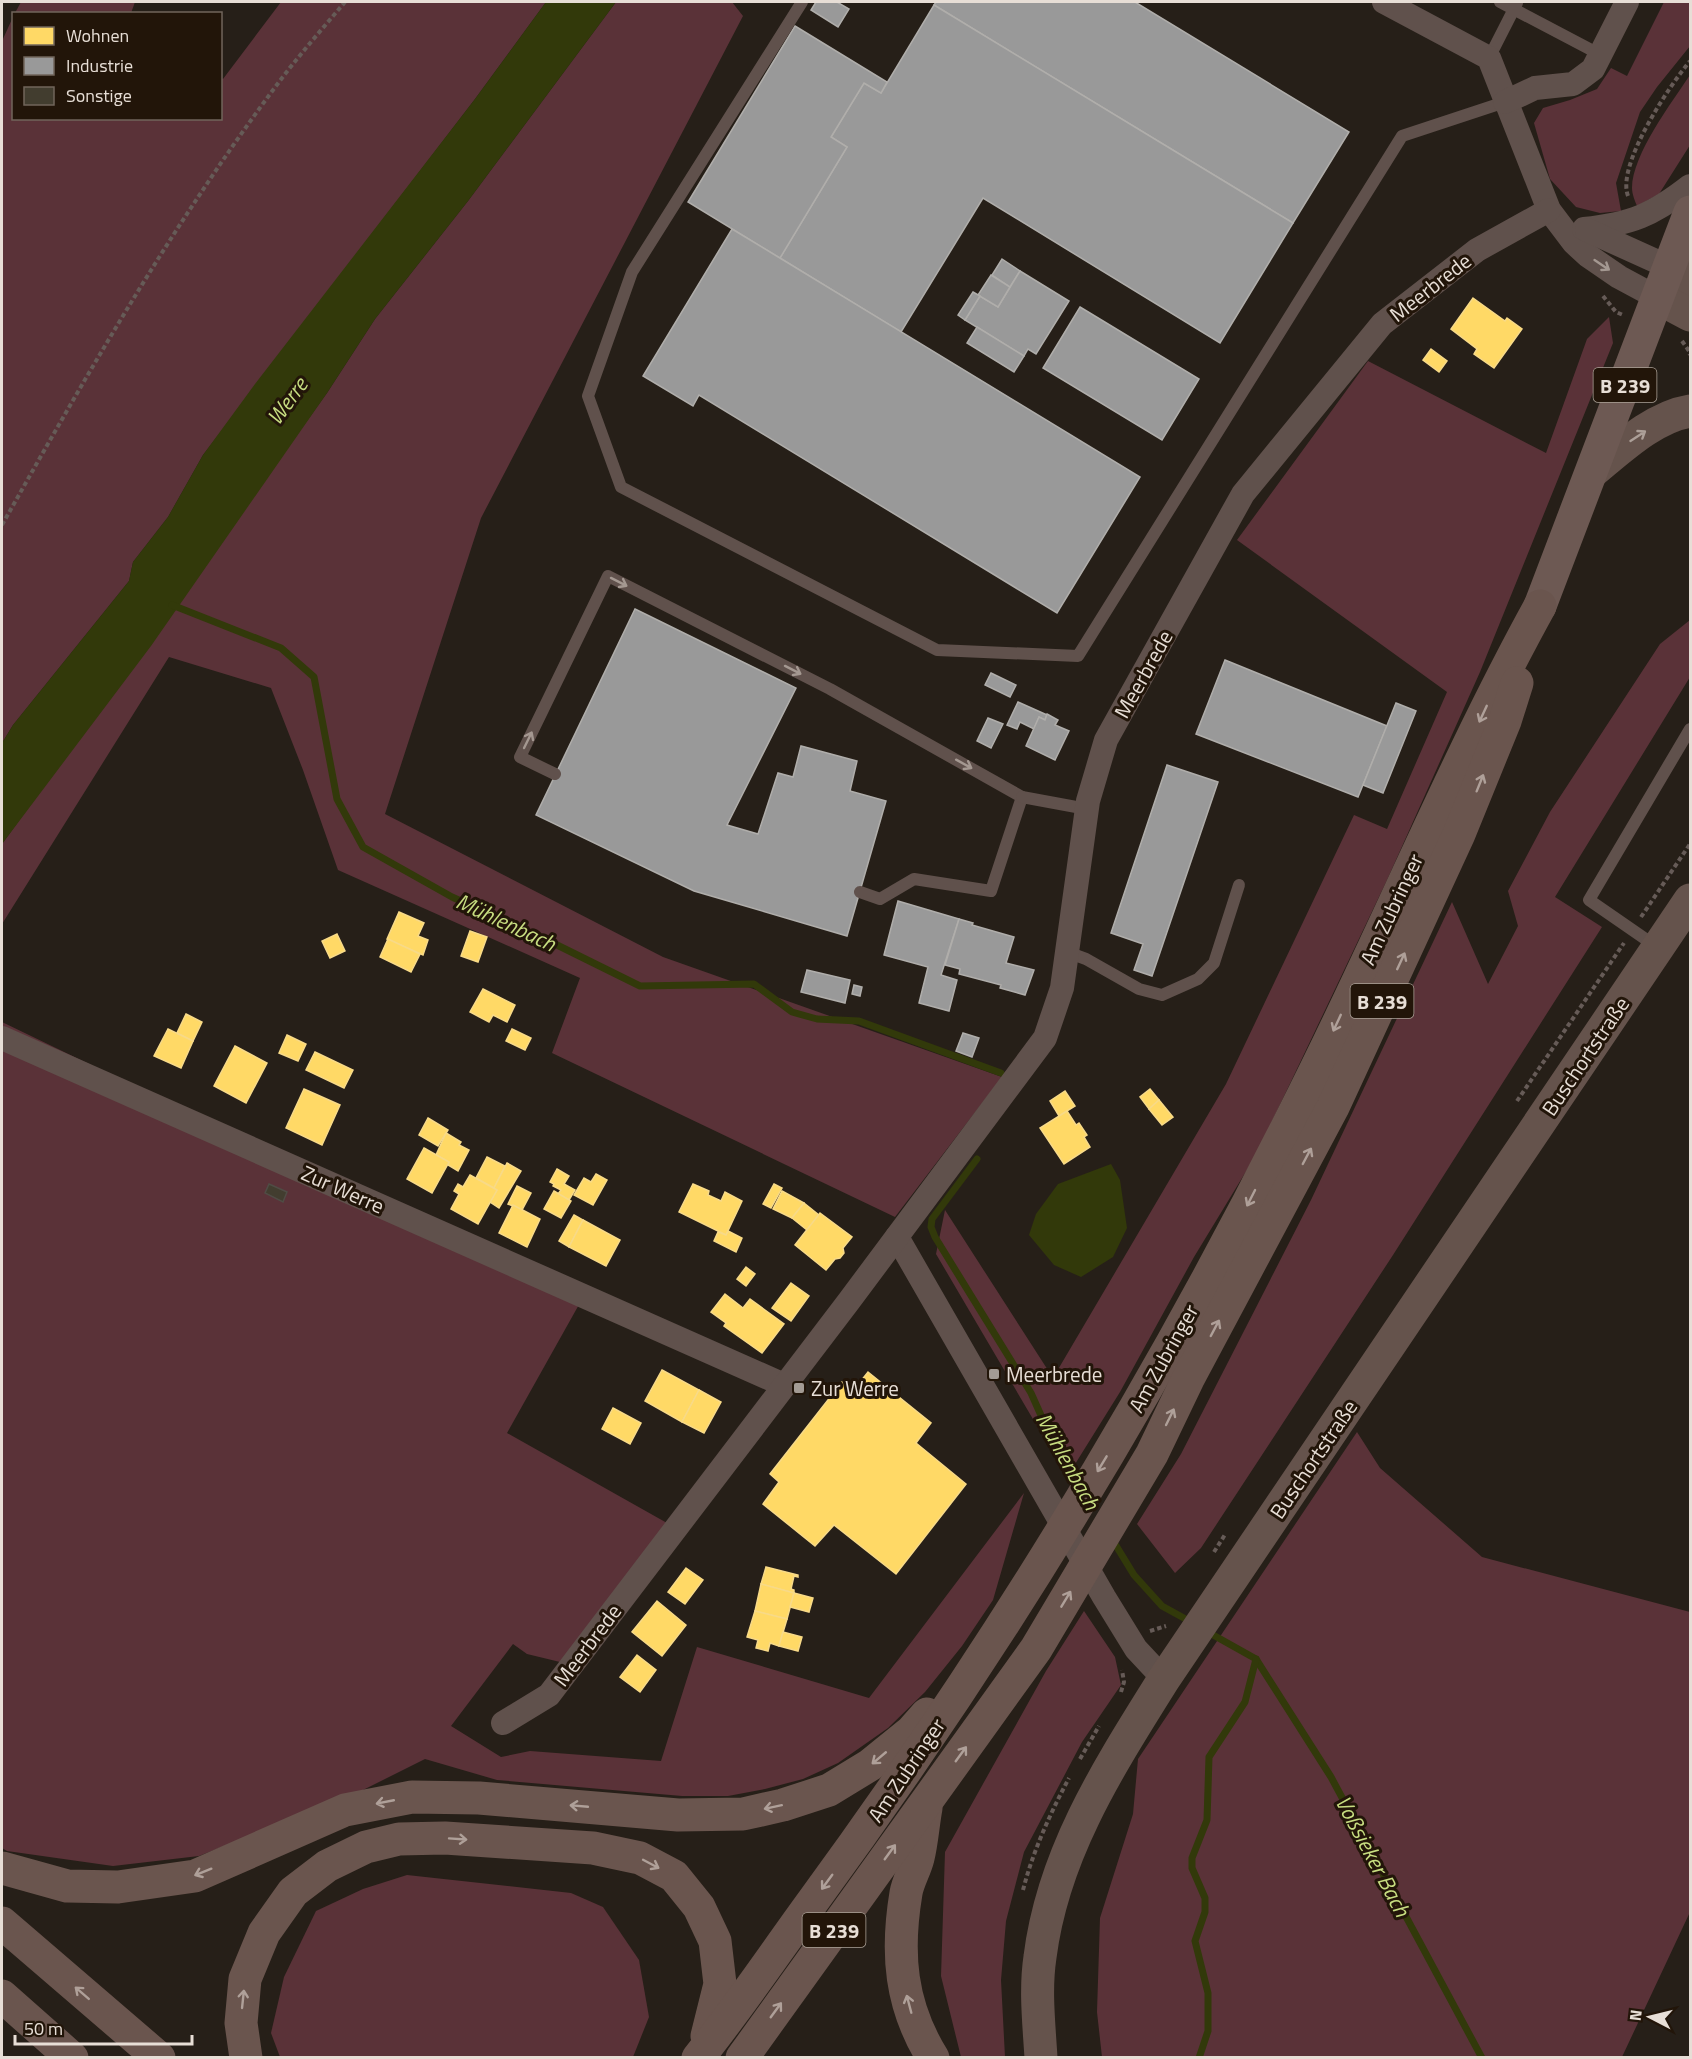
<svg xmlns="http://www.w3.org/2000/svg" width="1692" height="2059" font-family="'Titillium Web',sans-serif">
	<rect width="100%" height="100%" fill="#261f18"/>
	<g fill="#5a3238">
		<path d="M21,2h114l-4,11h-116z"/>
		<path d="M281,2h265l-71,97 -272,356 -35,62 -35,45 -4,19 -116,144 -11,18v-702l11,-24 1,101h206l1,-40 2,1z"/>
		<path d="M616,2h116l11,14 -262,502 -96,296 278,143 339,120 -107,140 -343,-164 28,-75 -242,-108 -35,-100 -32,-82 -102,-31 -167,267v-80l325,-451 48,-74 93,-118z"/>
		<path d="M1664,2h26v44l-33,41 -17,25 -24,71 5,28 -21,2 -24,-6 -26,-28 -16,-56 9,-15 27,-8 27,-11 14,-21 16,8z"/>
		<path d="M1690,75v70l-31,49 -22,12c-2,-5 -5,-12 -5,-18 0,-33 40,-86 58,-113z"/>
		<path d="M1609,317l4,26 -133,329 -93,208 -131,275 -62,102 -74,135 -53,85 -131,-223 9,-44 108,168 173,-294 128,-269 33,14 60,-137 -210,-152 131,-179 178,92 41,-114z"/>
		<path d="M1690,620v57l-135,220 47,30 -209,328 -192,293 -26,25 -38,-49 44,-70 130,-254 141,-298 36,82 30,-58 -10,-35 42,-79 110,-168z"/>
		<path d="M2,1022l579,279 -74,132 160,90 -107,139 -33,-8 -14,-10 -62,82 50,31 29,-6 131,10 36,-114 172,51 155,-205 -31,107 -31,46 -37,46 -37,36 -50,35 -35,16 -38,10 -37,7h-46l-185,-16 -72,-21 -66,33 -160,64 -86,10 -106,-15 -5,-3z"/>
		<path d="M1357,1432l23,36 102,89 208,55v300l-68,145h-520l-5,-45 3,-94 33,-104 5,-55z"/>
		<path d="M1084,1611l31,46 6,28 -39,57 -58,110 -18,69 -5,59 4,77h-44l-20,-81 4,-124 101,-181z"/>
		<path d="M407,1875l164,18 32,14 36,53 10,57 -16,40h-353l-9,-24 13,-56 32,-66 47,-22z"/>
	</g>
	<g fill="#32390a">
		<path d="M546,2h70l-148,199 -93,118 -48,74 -176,253 -149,198v-101l11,-18 116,-144 4,-19 35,-45 35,-62 52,-71 220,-285z"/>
		<path d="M1111,1164l9,16 7,48 -14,29 -32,20 -27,-12 -25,-30 7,-21 22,-30z"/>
	</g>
	<g fill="#ffd966" stroke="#f8da88" stroke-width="1.5">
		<path d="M1473,298l32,23 2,-3 15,11 -28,39 -20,-14 3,-5 -26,-20z"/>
		<path d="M1431,349l16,12 -8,11 -16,-12z"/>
		<path d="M399,912l25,11 -6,13 10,4 -5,15 -36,-16z"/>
		<path d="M470,931l17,6 -9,25 -17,-6z"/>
		<path d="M337,934l8,17 -15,7 -8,-17z"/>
		<path d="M388,939l32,15 -9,18 -31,-15z"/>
		<path d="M483,989l32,16 -8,17 -14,-7 -4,7 -19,-10z"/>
		<path d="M186,1014l16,8 -9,19 -16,-8z"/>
		<path d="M168,1029l25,12 -12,27 -27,-12z"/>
		<path d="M512,1029l19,9 -6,12 -19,-9z"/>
		<path d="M287,1035l19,9 -8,17 -19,-8z"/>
		<path d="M235,1046l32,17 -21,40 -32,-17z"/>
		<path d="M315,1052l38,18 -9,18 -38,-18z"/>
		<path d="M304,1089l36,16 -18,40 -36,-17z"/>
		<path d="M1150,1089l9,11 -10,9 -9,-12z"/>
		<path d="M1065,1091l10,15 -16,10 -9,-15z"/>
		<path d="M1159,1100l14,17 -11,8 -13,-16z"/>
		<path d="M1067,1111l9,14 3,-2 8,12 -3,2 6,10 -26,17 -24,-36z"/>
		<path d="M428,1118l20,12 -10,16 -19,-11z"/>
		<path d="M446,1133l15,9 -2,3 10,5 -11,21 -10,-6 1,-3 -13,-7z"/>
		<path d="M424,1148l25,14 -17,31 -25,-14z"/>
		<path d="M487,1157l18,9 -11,22 -18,-10z"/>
		<path d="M507,1163l14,8 -22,37 -9,-6 7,-12 -3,-2z"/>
		<path d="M557,1169l12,7 -5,8 11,6 -6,10 -11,-6 3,-4 -8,-4 1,-2 -4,-2z"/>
		<path d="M596,1174l11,6 -14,25 -19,-10 10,-17 7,4z"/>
		<path d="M470,1175l27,15 -19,34 -27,-15 8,-15 -5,-3 4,-7 5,3z"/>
		<path d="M693,1184l16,7 -1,4 13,6 4,-9 17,9 -16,34 -47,-23z"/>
		<path d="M774,1184l8,4 -11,20 -8,-4z"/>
		<path d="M517,1186l14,7 -9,17 -14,-6z"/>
		<path d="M554,1191l17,10 -10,17 -17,-9z"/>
		<path d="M782,1191l22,12 -12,15 -19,-9z"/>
		<path d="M804,1203l15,12 -12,15 -15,-12z"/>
		<path d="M513,1205l27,14 -13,28 -28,-14z"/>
		<path d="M820,1213l32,24 -9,11 1,5 -4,5 -5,1 -9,11 -31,-25z"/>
		<path d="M574,1215l9,5 -14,27 -10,-6z"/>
		<path d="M583,1220l37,20 -14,26 -37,-19z"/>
		<path d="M728,1231l14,7 -6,14 -22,-11 4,-9 8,3z"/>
		<path d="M746,1267l9,7 -9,12 -9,-7z"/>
		<path d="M791,1283l18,13 -18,25 -19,-13z"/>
		<path d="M725,1294l18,14 7,-9 34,25 -22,29 -38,-27 2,-3 -15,-11z"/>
		<path d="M662,1370l37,20 -17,32 -37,-21z"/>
		<path d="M868,1372l63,51 -15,20 50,41 -70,90 -62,-49 -19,21 -52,-42 16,-22 -9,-8 72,-92 11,9z"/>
		<path d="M699,1390l22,12 -17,31 -22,-11z"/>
		<path d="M613,1408l28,15 -11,21 -28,-15z"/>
		<path d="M766,1567l32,8v2l-4,-1 -3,13 3,1v3l-33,-9z"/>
		<path d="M686,1568l17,12 -18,24 -17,-12z"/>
		<path d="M761,1584l33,9 -7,26 -32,-8z"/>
		<path d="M794,1593l19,5 -4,14 -19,-5z"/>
		<path d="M657,1601l29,24 -24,31 -30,-24z"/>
		<path d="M755,1611l32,8 -8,27 -9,-3 -2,8 -12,-3 2,-8 -11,-3z"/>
		<path d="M783,1632l19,5 -4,14 -19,-5z"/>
		<path d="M637,1655l19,15 -16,22 -20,-15z"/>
	</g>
	<g fill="#999" stroke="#b0aeab" stroke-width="1.5">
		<path d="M816,2h21l12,7 -11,18 -27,-17z"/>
		<path d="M936,2h199l214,130 -56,91 -359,-218z"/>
		<path d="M934,5l359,218 -73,120 -237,-145 -82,134 -121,-74 67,-111 -16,-10 33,-54 17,10z"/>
		<path d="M795,26l92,56 -6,11 -17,-10 -33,54 16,10 -67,111 -92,-56z"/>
		<path d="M732,229l408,248 -83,136 -358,-218 -6,11 -50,-30z"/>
		<path d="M1002,259l18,12 -10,16 -18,-12z"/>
		<path d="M1020,271l49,30 -33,53 -8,-5 -4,7 -59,-36 15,-24 18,11z"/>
		<path d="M991,275l19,12 -12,20 -20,-12z"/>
		<path d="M973,292l7,4 -15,24 -7,-5z"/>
		<path d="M1080,307l119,72 -37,61 -119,-72z"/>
		<path d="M977,327l47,29 -10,16 -47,-29z"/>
		<path d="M635,609l161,79 -69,137 31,9 20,-61 15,4 8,-31 56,15 -7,30 36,10 -39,135 -153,-45 -158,-76z"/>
		<path d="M1225,660l162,66 -29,71 -162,-63z"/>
		<path d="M991,673l25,12 -6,12 -25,-12z"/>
		<path d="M1018,702l29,13 -2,5 -6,-3 -5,12 -14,-7 -3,7 -10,-4z"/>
		<path d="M1396,703l20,8 -33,82 -20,-8z"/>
		<path d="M1047,714l11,6 -3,5 14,6 -14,29 -29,-14 13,-29 6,3z"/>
		<path d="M988,718l15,6 -12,24 -14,-7z"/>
		<path d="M1167,765l51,17 -66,194 -18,-6 9,-26 -32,-11z"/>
		<path d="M898,901l61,18 -18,56 16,5 -8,31 -30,-8 9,-36 -44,-12z"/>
		<path d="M959,919l14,4 -1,2 42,12 -8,26 28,7 -9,25 -25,-7 1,-3 -42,-11 1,-5 -15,-4z"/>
		<path d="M807,970l43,10 -5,23 -44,-11z"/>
		<path d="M854,985l8,2 -2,9 -8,-2z"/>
		<path d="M963,1033l16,5 -7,19 -16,-6z"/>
	</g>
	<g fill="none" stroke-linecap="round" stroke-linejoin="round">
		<g stroke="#32390a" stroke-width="7">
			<path d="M172,605l109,43 33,29 23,122 26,48 89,50 103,47 85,42 114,-2 38,28 25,7 42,2 142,52"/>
			<path d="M977,1159l-45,60 -1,8 4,10 96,156 17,38 31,52"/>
			<path d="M1112,1539l22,36 28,31 29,16"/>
			<path d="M1206,1631l50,28 75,118 151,281"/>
			<path d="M1199,2058l9,-27v-38l-13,-52 10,-29v-14l-13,-30v-10l15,-38 2,-63 36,-55 11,-43"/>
		</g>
	</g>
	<path fill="#423d2f" stroke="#504c45" stroke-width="1.5" d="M269,1184l18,8 -4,10 -18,-9z"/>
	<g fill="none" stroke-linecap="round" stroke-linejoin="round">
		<g stroke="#665b57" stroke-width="4" stroke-dasharray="4.5 3" stroke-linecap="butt">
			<path d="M1628,196c-12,-31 42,-111 62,-135"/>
			<path d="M1603,296l13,16 7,3"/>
			<path d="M1682,341l7,10 1,4"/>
			<path d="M2,525c85,-151 172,-303 277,-443 21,-28 44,-54 66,-80"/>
			<path d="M1641,917l49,-73"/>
			<path d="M1517,1101l107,-158"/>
			<path d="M1214,1552l12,-19"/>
			<path d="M1150,1631l16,-5"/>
			<path d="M1121,1692l3,-10 -2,-12"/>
			<path d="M1080,1759l19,-33"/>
			<path d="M1023,1890c10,-39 27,-76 46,-112"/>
		</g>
		<g stroke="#60514c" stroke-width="12">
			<path d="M802,2l-170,270 -44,124 33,91 316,163 141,6 324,-520 103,-34"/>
			<path d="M1500,2l101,53"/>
			<path d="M1489,58l28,-55"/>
			<path d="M555,774l-35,-17 88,-181 222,113 192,108 -31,94 -77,-12 -34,20 -20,-7"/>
			<path d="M1022,797l65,12"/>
			<path d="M1657,947l-68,-47 101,-171"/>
			<path d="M1067,952l19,7 53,30 23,6 36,-16 16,-16 25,-78"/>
		</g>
		<g stroke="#60514c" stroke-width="24">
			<path d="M1384,2l105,56 60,152 25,33 13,12 32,22 39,21"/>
			<path d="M1505,102l30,-14 38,-4 20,-15 34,-67"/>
			<path d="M1584,229c47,-5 69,-14 106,-43"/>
			<path d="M1587,230l82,37"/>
			<path d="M2,1038l782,347"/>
			<path d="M897,1237l207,360 32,52 28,30"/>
			<path d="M503,1723l46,-28 300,-394 196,-263 17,-50 26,-187 18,-61 137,-246 139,-170 95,-74 72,-40"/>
		</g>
		<g stroke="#65534c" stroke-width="33">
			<path d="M1669,267l21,14"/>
			<path d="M1658,298l32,17"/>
			<path d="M1592,472c28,-23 61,-55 98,-61"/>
			<path d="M1041,2058c-2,-34 -6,-68 -1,-101 13,-104 69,-190 124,-278l526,-779"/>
		</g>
		<path stroke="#6d5953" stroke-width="33" d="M1540,606l150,-394"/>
		<g stroke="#6a554e" stroke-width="33">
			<path d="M926,1808c-3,16 -4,34 -8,50 -3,12 -10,23 -12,35 -10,60 -6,112 27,165"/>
			<path d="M2,1868l65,18 51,1 77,-11 150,-66 67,-13 67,1 199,17 65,-1 40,-9 46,-15 41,-25 42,-34 15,-17"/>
			<path d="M2,1923l157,135"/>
			<path d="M2,1996l70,62"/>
			<path d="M246,2058l-5,-35 4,-44 19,-46 29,-41 34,-26 39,-19 33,-8 46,-1 148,10 47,10 34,18 25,31 16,34 5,43 -13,52"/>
			<path d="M698,2058c41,-51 77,-105 115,-157 186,-254 351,-525 491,-808 81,-161 149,-329 236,-487"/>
			<path d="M742,2058l294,-409 116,-195 36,-75 145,-272 126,-273 46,-113 12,-38"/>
		</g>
	</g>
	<defs><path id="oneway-shaft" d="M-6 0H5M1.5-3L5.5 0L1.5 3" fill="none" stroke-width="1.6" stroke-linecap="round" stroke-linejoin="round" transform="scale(1.5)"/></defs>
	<g stroke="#a49891">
		<use href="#oneway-shaft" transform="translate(1602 265) rotate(34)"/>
		<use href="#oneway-shaft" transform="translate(619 582) rotate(27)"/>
		<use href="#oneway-shaft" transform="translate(793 670) rotate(27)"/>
		<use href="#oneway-shaft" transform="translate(528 740) rotate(-64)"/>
		<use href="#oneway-shaft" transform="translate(964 764) rotate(29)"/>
	</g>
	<use stroke="#ac9f98" href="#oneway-shaft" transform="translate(1638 436) rotate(-33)"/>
	<g stroke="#afa099">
		<use href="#oneway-shaft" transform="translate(1483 714) rotate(115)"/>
		<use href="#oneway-shaft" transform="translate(1480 783) rotate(-68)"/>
		<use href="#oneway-shaft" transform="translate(1401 961) rotate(-65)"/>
		<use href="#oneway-shaft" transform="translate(1337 1023) rotate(115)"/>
		<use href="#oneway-shaft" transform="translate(1307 1156) rotate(-62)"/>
		<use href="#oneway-shaft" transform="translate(1251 1198) rotate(117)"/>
		<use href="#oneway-shaft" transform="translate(1215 1328) rotate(-62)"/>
		<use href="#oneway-shaft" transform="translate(1170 1417) rotate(-64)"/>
		<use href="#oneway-shaft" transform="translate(1102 1464) rotate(121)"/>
		<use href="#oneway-shaft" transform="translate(1066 1599) rotate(-59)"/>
		<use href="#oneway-shaft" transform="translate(961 1754) rotate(-54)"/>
		<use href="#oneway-shaft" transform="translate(879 1758) rotate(140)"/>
		<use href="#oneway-shaft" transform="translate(385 1802) rotate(169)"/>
		<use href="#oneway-shaft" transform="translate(579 1806) rotate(-175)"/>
		<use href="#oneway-shaft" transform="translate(773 1807) rotate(168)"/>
		<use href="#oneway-shaft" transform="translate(458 1839) rotate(4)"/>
		<use href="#oneway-shaft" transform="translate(890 1852) rotate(-54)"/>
		<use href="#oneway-shaft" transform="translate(651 1864) rotate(28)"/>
		<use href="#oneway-shaft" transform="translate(203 1872) rotate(158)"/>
		<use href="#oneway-shaft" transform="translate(827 1882) rotate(126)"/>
		<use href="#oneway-shaft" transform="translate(82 1993) rotate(-139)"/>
		<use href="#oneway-shaft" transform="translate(243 1999) rotate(-84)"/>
		<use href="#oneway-shaft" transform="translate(909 2004) rotate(-105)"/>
		<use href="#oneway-shaft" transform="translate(776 2010) rotate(-54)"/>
	</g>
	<g fill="#a39b94" stroke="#221509" stroke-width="2">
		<rect x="988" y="1368" width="12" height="12" rx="3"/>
		<rect x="793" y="1382" width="12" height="12" rx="3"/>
	</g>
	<g text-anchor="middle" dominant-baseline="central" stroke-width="6" stroke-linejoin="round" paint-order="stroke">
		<g fill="#221509" stroke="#aca298" stroke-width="1.5">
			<rect x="1593.5" y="368" width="63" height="34" rx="4.5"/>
			<rect x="1350.5" y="984" width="63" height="34" rx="4.5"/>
			<rect x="802.5" y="1913" width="63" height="34" rx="4.5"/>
		</g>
		<g font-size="20" font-weight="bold" fill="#e7ded6">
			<text x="1625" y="385">B 239</text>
			<text x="1382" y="1001">B 239</text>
			<text x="834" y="1930">B 239</text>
		</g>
		<g font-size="21" fill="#e7ded6" stroke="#221509">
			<text transform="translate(1430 287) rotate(-38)">Meerbrede</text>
			<text transform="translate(1143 674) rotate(-61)">Meerbrede</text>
			<text transform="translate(1391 909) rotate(-65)">Am Zubringer</text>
			<text transform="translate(1585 1056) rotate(-56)">Buschortstraße</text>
			<text transform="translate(343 1189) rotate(24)">Zur Werre</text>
			<text transform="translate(1163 1358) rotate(-61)">Am Zubringer</text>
			<text transform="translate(1313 1459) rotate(-56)">Buschortstraße</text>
			<text transform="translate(587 1645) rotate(-53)">Meerbrede</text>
			<text transform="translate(906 1770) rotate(-56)">Am Zubringer</text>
		</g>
		<g font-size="21" fill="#e7ded6" stroke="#221509" text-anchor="start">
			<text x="1006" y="1374">Meerbrede</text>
			<text x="811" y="1388">Zur Werre</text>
		</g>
		<g font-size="22" font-style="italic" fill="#c7dd80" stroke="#221509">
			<text transform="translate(287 401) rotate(-54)">Werre</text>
			<text transform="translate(506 922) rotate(25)">Mühlenbach</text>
			<text transform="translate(1068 1461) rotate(61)">Mühlenbach</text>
			<text transform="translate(1373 1856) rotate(62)">Voßsieker Bach</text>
		</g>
	</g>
	<rect width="1692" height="2059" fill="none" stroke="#e7ded6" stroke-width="6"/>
	<rect x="12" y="12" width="210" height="108" fill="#221509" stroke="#71655b" stroke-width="1.5"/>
	<rect x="24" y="27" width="30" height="18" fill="#ffd966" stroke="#71655b" stroke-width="1.5"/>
	<text x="66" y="42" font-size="18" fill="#e7ded6">Wohnen</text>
	<rect x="24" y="57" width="30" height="18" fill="#999999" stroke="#71655b" stroke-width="1.5"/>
	<text x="66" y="72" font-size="18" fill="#e7ded6">Industrie</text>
	<rect x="24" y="87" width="30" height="18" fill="#423d2f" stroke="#71655b" stroke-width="1.5"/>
	<text x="66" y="102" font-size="18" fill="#e7ded6">Sonstige</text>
	<g transform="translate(1650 2017) rotate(277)" stroke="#221509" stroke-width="4.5" paint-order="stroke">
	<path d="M0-4.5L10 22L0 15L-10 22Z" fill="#e7ded6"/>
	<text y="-9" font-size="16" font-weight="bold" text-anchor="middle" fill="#e7ded6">N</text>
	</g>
	<path d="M15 2035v9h177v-9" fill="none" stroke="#e7ded6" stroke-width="3"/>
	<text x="24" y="2035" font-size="18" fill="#e7ded6" stroke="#221509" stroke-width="4.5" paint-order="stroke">50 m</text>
</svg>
